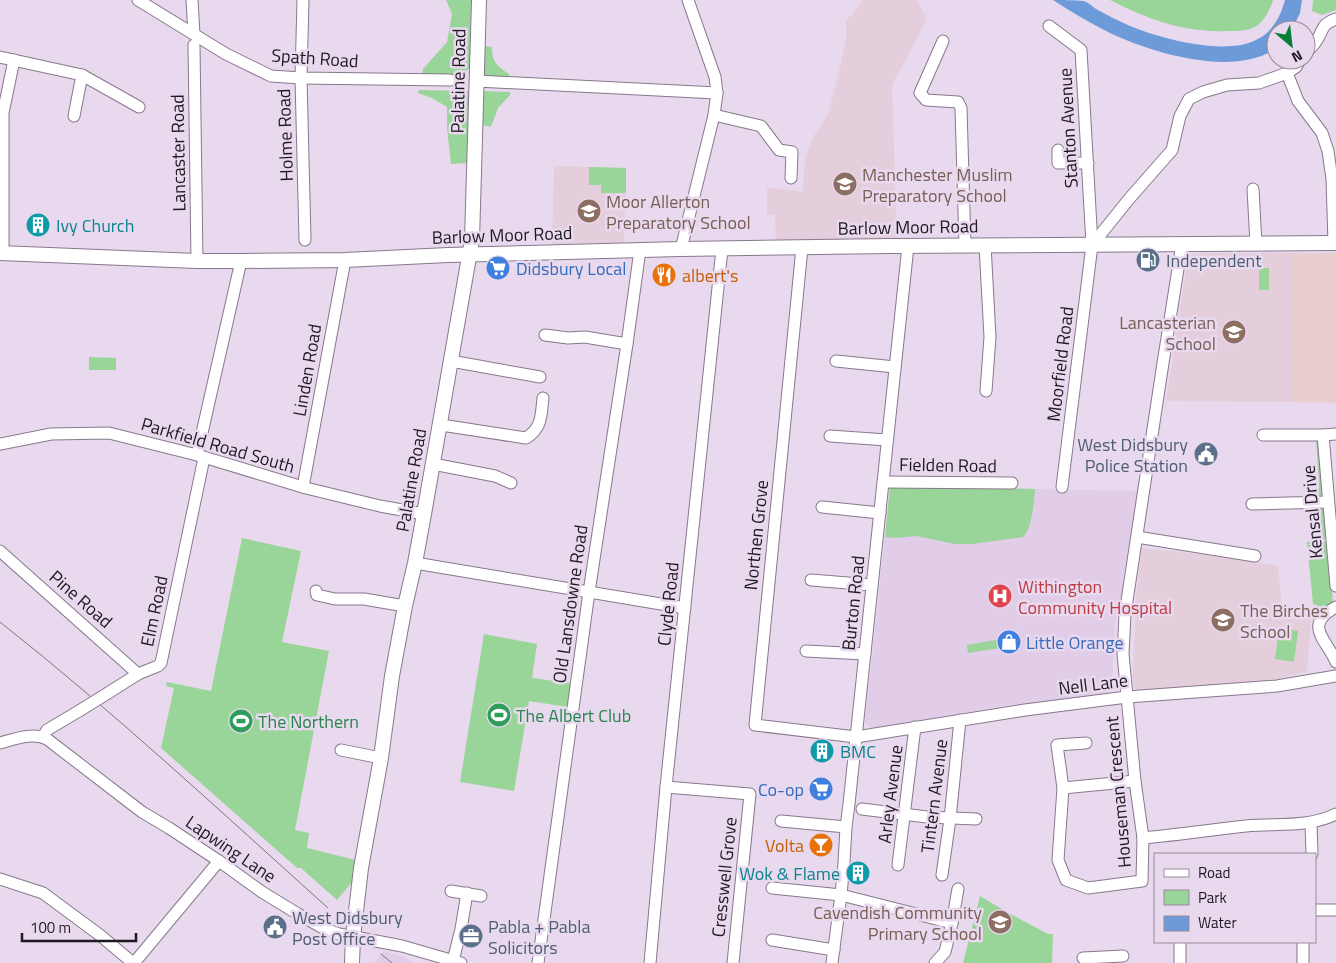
<svg xmlns="http://www.w3.org/2000/svg" width="1336" height="963" font-family="'Titillium Web',sans-serif">
	<rect width="100%" height="100%" fill="#e9d9ee"/>
	<path fill="#e9ced0" d="M1291,253h45v150l-45,-1z"/>
	<g fill="#e1cde8">
		<path d="M890,486l248,5 -14,85 -4,34 -3,3 -2,9 -2,26v23l-2,15 -2,6 -6,4 -93,9 -109,18 -30,6 -6,-7z"/>
		<path d="M384,951l19,5 10,7h-39z"/>
	</g>
	<g fill="#e4cedc">
		<path d="M862,0h55l10,20 -35,65 5,155 -121,2 -1,-27 -8,-1v-27l36,5 1,-25 2,-11 7,-19 15,-22 16,-65 2,-12v-18l8,-7z"/>
		<path d="M554,166l72,2 -2,75 -72,1z"/>
		<path d="M1195,253h96v149l-125,-1 21,-138 2,-6z"/>
		<path d="M1142,548l49,5 87,13 4,38 4,15 19,-1 6,1 -4,53 -39,9 -131,11 -4,-8v-6l3,-83z"/>
	</g>
	<g fill="#99d598">
		<path d="M446,0h25l-1,68 -11,8h-37l1,-7 24,-27 5,-28z"/>
		<path d="M1110,0h163c-3,11 -11,26 -23,29 -7,2 -16,2 -23,2 -43,2 -80,-12 -117,-31z"/>
		<path d="M1313,0h23v10l-14,5 -10,-4z"/>
		<path d="M484,46l8,1c0,15 5,19 17,27v5h-26z"/>
		<path d="M419,90l50,1 -2,72 -16,1 -4,-36v-21l-15,-9 -14,-5z"/>
		<path d="M483,91l27,1v3l-12,13 -7,19 -8,-2z"/>
		<path d="M589,167l37,1v25h-25v-8h-12z"/>
		<rect x="1259" y="268" width="10" height="22"/>
		<path d="M89,357l27,1v12h-27z"/>
		<path d="M1316,440l2,2 5,55 -4,3v-19z"/>
		<path d="M890,486l145,3c-1,13 -3,40 -12,48l-51,7h-17l-39,-8 -22,2 -9,-1z"/>
		<path d="M1314,507h6l4,3 3,29 -11,1v-28h-2z"/>
		<path d="M242,538l59,13 -19,91 47,9 -34,179 14,3 -2,15 49,12 -4,22 -15,18 -36,-32h-4l-136,-120 13,-60 -8,-2 1,-4 44,9z"/>
		<path d="M1327,541l6,62 -9,5 -11,-4 -6,-62z"/>
		<path d="M1279,628l19,3 -4,31 -19,-3z"/>
		<path d="M484,634l53,10 -5,34 39,5 -3,24 -39,-6 -15,90 -54,-9z"/>
		<path d="M1007,638l5,2 1,6 -45,7 -1,-8z"/>
		<path d="M980,896l25,15 43,23h5l-1,29h-89z"/>
	</g>
	<path fill="#6d9ad9" d="M1053,0c7,0 23,0 30,1 5,1 9,5 13,8 11,6 23,12 34,17 32,13 92,29 124,15 18,-8 26,-23 31,-41h17l-2,13 -8,17h-16v18c-41,30 -124,5 -166,-15 -20,-10 -39,-21 -57,-33z"/>
	<g fill="none" stroke-linecap="round" stroke-linejoin="round">
		<defs>
			<g id="minor">
				<path d="M138,0l88,54 45,22 30,2 149,2"/>
				<path d="M192,0l2,34"/>
				<path d="M303,0l-2,78 4,162"/>
				<path d="M1049,26l32,24 11,195 -30,242"/>
				<path d="M943,41l-23,52 6,7 32,2 3,6 4,138"/>
				<path d="M194,45l3,216"/>
				<path d="M1306,53c4,-4 8,-8 11,-13 7,-12 5,-16 19,-21"/>
				<path d="M0,57l82,18 57,32"/>
				<path d="M1287,73l11,28 24,32 6,18 4,28 2,64"/>
				<path d="M477,81l240,12"/>
				<path d="M714,115l47,11 18,24 13,2 -1,26"/>
				<path d="M74,116l8,-41"/>
				<path d="M1058,150v13h30"/>
				<path d="M1253,189l3,55"/>
				<path d="M985,245l5,92 -4,54"/>
				<path d="M1092,245l37,-46 43,-49 8,-34 9,-17 14,-7 24,-7 32,-2 28,-10 9,-6 4,-7"/>
				<path d="M802,248l-47,477 101,12 169,-27 102,-13 150,-11 59,-10"/>
				<path d="M681,249l33,-134 3,-22 -2,-16 -27,-77"/>
				<path d="M3,253v-140l11,-53"/>
				<path d="M545,335l23,3 17,-1 42,7"/>
				<path d="M451,361l89,16"/>
				<path d="M836,361l59,6"/>
				<path d="M441,425l85,13c16,-10 15,-22 17,-40"/>
				<path d="M1263,435h60l13,-1"/>
				<path d="M1323,435l13,151"/>
				<path d="M830,436l57,4"/>
				<path d="M0,444l51,-10 58,-1 88,22 109,33 74,18 44,8"/>
				<path d="M197,455l44,-194"/>
				<path d="M433,464l62,12 16,7"/>
				<path d="M883,482l129,1"/>
				<path d="M303,487l42,-227"/>
				<path d="M1252,504l76,-2"/>
				<path d="M822,507l58,6"/>
				<path d="M1137,537l118,19"/>
				<path d="M0,551l138,123"/>
				<path d="M415,563l270,45"/>
				<path d="M811,580l61,5"/>
				<path d="M316,591l1,4 18,4h29l41,7"/>
				<path d="M1336,607c-34,18 -9,33 0,55"/>
				<path d="M806,651l59,3"/>
				<path d="M108,693l30,-19 20,-8 3,-3 43,-205"/>
				<path d="M43,737l4,-7 32,-19"/>
				<path d="M0,743c15,-4 32,-11 47,-4l95,73 27,16 50,33 43,31 36,22 27,15 14,5 63,12 59,17"/>
				<path d="M1086,743l-29,2 6,43 -5,72 8,20 22,8 54,-7 1,-43 -8,-57 -12,-127 2,-40 38,-251 19,-119"/>
				<path d="M341,750l40,8"/>
				<path d="M666,787l84,7 -17,169"/>
				<path d="M1063,788l72,-7"/>
				<path d="M862,809l65,8 49,2"/>
				<path d="M781,821l65,6"/>
				<path d="M1311,823l1,31"/>
				<path d="M1143,838c34,-3 68,-8 103,-12 30,-3 62,2 90,-12"/>
				<path d="M898,865l17,-138"/>
				<path d="M942,875l8,-56 10,-99"/>
				<path d="M0,879l43,14 58,43 32,27"/>
				<path d="M772,888l69,7 111,28"/>
				<path d="M451,891l30,5"/>
				<path d="M1315,910h21"/>
				<path d="M772,940l62,10"/>
				<path d="M1180,942v21"/>
				<path d="M1083,958l40,-2"/>
				<path d="M453,961l8,-32 6,-36"/>
				<path d="M134,963l85,-102"/>
				<path d="M538,963l51,-371 38,-248 13,-94"/>
				<path d="M650,963l16,-176 56,-538"/>
				<path d="M832,963l9,-68 3,-32 2,-36 3,-23 59,-558"/>
				<path d="M935,963l10,-11 7,-29 6,-34"/>
				<path d="M1303,963v-21"/>
			</g>
			<g id="major">
				<path d="M0,253l197,8h44l104,-1 103,-5 233,-6 209,-3 446,-3"/>
				<path d="M352,963l1,-26 8,-69 20,-110 11,-82 13,-70 10,-43 9,-49 48,-274 7,-240"/>
			</g>
		</defs>
		<use href="#minor" stroke="#87788c" stroke-width="13"/>
		<use href="#major" stroke="#87788c" stroke-width="16"/>
		<use href="#minor" stroke="#fff" stroke-width="11"/>
		<use href="#major" stroke="#fff" stroke-width="14"/>
		<g stroke="#7e7482" stroke-width="1">
			<path d="M0,622c114,90 220,189 328,286"/>
			<path d="M381,954l11,9"/>
		</g>
		<defs>
			<path id="minor-bridge" d="M79,711l29,-18"/>
		</defs>
		<use href="#minor-bridge" stroke="#87788c" stroke-width="13" stroke-linecap="butt"/>
		<use href="#minor-bridge" stroke="#fff" stroke-width="11"/>
	</g>
	<defs>
		<symbol id="school-disc" viewBox="-11 -11 22 22"><circle r="9.5" fill="#8d6e63" stroke="#e9d9ee"/><path d="M0-5L7-2L0 1L-7-2ZM-4 1L0 2.5L4 1V4Q0 6-4 4Z" fill="#fff"/></symbol>
		<symbol id="building-disc" viewBox="-11 -11 22 22"><circle r="9.5" fill="#0f9aa8" stroke="#e9d9ee"/><path d="M-4-6H4V6H1V3H-1V6H-4ZM-2.5-4.3h1.7v1.8h-1.7ZM.8-4.3h1.7v1.8H.8ZM-2.5-1h1.7V.8h-1.7ZM.8-1h1.7V.8H.8Z" fill="#fff"/></symbol>
		<symbol id="fuel-disc" viewBox="-11 -11 22 22"><circle r="9.5" fill="#5c6f8a" stroke="#e9d9ee"/><path d="M-5.5-6h7V0h2V4h1.3V-2.5L3-4.5l.8-.8L6-3V5H2.5V1h-1V6h-7ZM-4.2-4.7v3.2H.2V-4.7Z" fill="#fff"/></symbol>
		<symbol id="supermarket-disc" viewBox="-11 -11 22 22"><circle r="9.5" fill="#3f7fe0" stroke="#e9d9ee"/><path d="M-6-5.5h2.5l.6 2H6L4.5 2H-2.5L-4.4-4H-6ZM-1.5 3.2a1.3 1.3 0 1 0 .1 0ZM3 3.2a1.3 1.3 0 1 0 .1 0Z" fill="#fff"/></symbol>
		<symbol id="restaurant-disc" viewBox="-11 -11 22 22"><circle r="9.5" fill="#e8710a" stroke="#e9d9ee"/><path d="M-5-6h1v4h1v-4h1v4h1v-4h1v5L-1.5 .5V6h-2V.5L-5-1ZM5-6V6H3V1.5H1.5Q1.5-4 5-6Z" fill="#fff"/></symbol>
		<symbol id="civic-disc" viewBox="-11 -11 22 22"><circle r="9.5" fill="#5c6f8a" stroke="#e9d9ee"/><path d="M-.6-6.5H3V-4.5H.6V-3L4-1V1h2V6H-6V1h2V-1L-.6-3ZM-1.2 2.5V6h2.4V2.5Z" fill="#fff"/></symbol>
		<symbol id="hospital-disc" viewBox="-11 -11 22 22"><circle r="9.5" fill="#e0444e" stroke="#e9d9ee"/><path d="M-5-5h3v3.5h4V-5h3V5h-3V1.5h-4V5h-3Z" fill="#fff"/></symbol>
		<symbol id="shop-disc" viewBox="-11 -11 22 22"><circle r="9.5" fill="#3f7fe0" stroke="#e9d9ee"/><path d="M-5-2.5h2.3a2.7 3.5 0 0 1 5.4 0H5L5.5 6h-11ZM-1.5-2.5h3a1.5 2.3 0 0 0-3 0Z" fill="#fff"/></symbol>
		<symbol id="stadium-disc" viewBox="-11 -11 22 22"><circle r="9.5" fill="#2e9e5b" stroke="#e9d9ee"/><path d="M0-5a6.5 5 0 1 0 0 10a6.5 5 0 1 0 0-10ZM-3.5-1.8h7v3.6h-7Z" fill="#fff"/></symbol>
		<symbol id="bar-disc" viewBox="-11 -11 22 22"><circle r="9.5" fill="#e8710a" stroke="#e9d9ee"/><path d="M-6-5H6L.8 .8V4.5H3.5V6h-7V4.5H-.8V.8Z" fill="#fff"/></symbol>
		<symbol id="office-disc" viewBox="-11 -11 22 22"><circle r="9.5" fill="#5c6f8a" stroke="#e9d9ee"/><path d="M-6-3h4V-5.5h4V-3h4V5H-6ZM-1-4.5V-3h2v-1.5ZM-6 0V1H6V0Z" fill="#fff"/></symbol>
	</defs>
	<g fill-rule="evenodd">
		<use href="#school-disc" x="831" y="170" width="28" height="28"/>
		<use href="#school-disc" x="575" y="197" width="28" height="28"/>
		<use href="#building-disc" x="24" y="211" width="28" height="28"/>
		<use href="#fuel-disc" x="1134" y="246" width="28" height="28"/>
		<use href="#supermarket-disc" x="484" y="254" width="28" height="28"/>
		<use href="#restaurant-disc" x="650" y="261" width="28" height="28"/>
		<use href="#school-disc" x="1220" y="318" width="28" height="28"/>
		<use href="#civic-disc" x="1192" y="440" width="28" height="28"/>
		<use href="#hospital-disc" x="986" y="582" width="28" height="28"/>
		<use href="#school-disc" x="1209" y="606" width="28" height="28"/>
		<use href="#shop-disc" x="995" y="628" width="28" height="28"/>
		<use href="#stadium-disc" x="485" y="701" width="28" height="28"/>
		<use href="#stadium-disc" x="227" y="707" width="28" height="28"/>
		<use href="#building-disc" x="808" y="737" width="28" height="28"/>
		<use href="#supermarket-disc" x="807" y="775" width="28" height="28"/>
		<use href="#bar-disc" x="807" y="831" width="28" height="28"/>
		<use href="#building-disc" x="844" y="859" width="28" height="28"/>
		<use href="#school-disc" x="986" y="908" width="28" height="28"/>
		<use href="#civic-disc" x="261" y="913" width="28" height="28"/>
		<use href="#office-disc" x="457" y="922" width="28" height="28"/>
	</g>
	<g text-anchor="middle" dominant-baseline="central" stroke-width="5" stroke-linejoin="round" paint-order="stroke">
		<g font-size="18" fill="#1e1920" stroke="#e9d9ee">
			<text transform="translate(315 58) rotate(4)">Spath Road</text>
			<text transform="translate(458 81) rotate(-89)">Palatine Road</text>
			<text transform="translate(1068 128) rotate(-93)">Stanton Avenue</text>
			<text transform="translate(285 135) rotate(-92)">Holme Road</text>
			<text transform="translate(178 153) rotate(-91)">Lancaster Road</text>
			<text transform="translate(908 227) rotate(-1)">Barlow Moor Road</text>
			<text transform="translate(502 235) rotate(-2)">Barlow Moor Road</text>
			<text transform="translate(1060 364) rotate(-83)">Moorfield Road</text>
			<text transform="translate(307 370) rotate(-80)">Linden Road</text>
			<text transform="translate(218 445) rotate(16)">Parkfield Road South</text>
			<text transform="translate(948 465) rotate(1)">Fielden Road</text>
			<text transform="translate(411 480) rotate(-80)">Palatine Road</text>
			<text transform="translate(1312 512) rotate(-95)">Kensal Drive</text>
			<text transform="translate(756 535) rotate(-84)">Northen Grove</text>
			<text transform="translate(81 599) rotate(41)">Pine Road</text>
			<text transform="translate(853 603) rotate(-84)">Burton Road</text>
			<text transform="translate(570 604) rotate(-82)">Old Lansdowne Road</text>
			<text transform="translate(668 604) rotate(-84)">Clyde Road</text>
			<text transform="translate(154 611) rotate(-78)">Elm Road</text>
			<text transform="translate(1093 684) rotate(-7)">Nell Lane</text>
			<text transform="translate(1118 792) rotate(-95)">Houseman Crescent</text>
			<text transform="translate(890 794) rotate(-83)">Arley Avenue</text>
			<text transform="translate(934 796) rotate(-83)">Tintern Avenue</text>
			<text transform="translate(231 849) rotate(34)">Lapwing Lane</text>
			<text transform="translate(724 877) rotate(-84)">Cresswell Grove</text>
		</g>
		<g font-size="18" fill="#785e54" stroke="#e9d9ee" text-anchor="start">
			<text x="862" y="174">Manchester Muslim<tspan x="862" dy="21">Preparatory School</tspan></text>
			<text x="606" y="201">Moor Allerton<tspan x="606" dy="21">Preparatory School</tspan></text>
			<text x="1216" y="322" text-anchor="end">Lancasterian<tspan x="1216" dy="21">School</tspan></text>
			<text x="1240" y="610">The Birches<tspan x="1240" dy="21">School</tspan></text>
			<text x="982" y="912" text-anchor="end">Cavendish Community<tspan x="982" dy="21">Primary School</tspan></text>
		</g>
		<g font-size="18" fill="#0d838f" stroke="#e9d9ee" text-anchor="start">
			<text x="56" y="225">Ivy Church</text>
			<text x="840" y="751">BMC</text>
			<text x="840" y="873" text-anchor="end">Wok &amp; Flame</text>
		</g>
		<g font-size="18" fill="#4e5e75" stroke="#e9d9ee" text-anchor="start">
			<text x="1166" y="260">Independent</text>
			<text x="1188" y="444" text-anchor="end">West Didsbury<tspan x="1188" dy="21">Police Station</tspan></text>
			<text x="292" y="917">West Didsbury<tspan x="292" dy="21">Post Office</tspan></text>
			<text x="488" y="926">Pabla + Pabla<tspan x="488" dy="21">Solicitors</tspan></text>
		</g>
		<g font-size="18" fill="#366cbe" stroke="#e9d9ee" text-anchor="start">
			<text x="516" y="268">Didsbury Local</text>
			<text x="1026" y="642">Little Orange</text>
			<text x="804" y="789" text-anchor="end">Co-op</text>
		</g>
		<g font-size="18" fill="#c56008" stroke="#e9d9ee" text-anchor="start">
			<text x="682" y="275">albert's</text>
			<text x="804" y="845" text-anchor="end">Volta</text>
		</g>
		<g font-size="18" fill="#be3a42" stroke="#e9d9ee" text-anchor="start">
			<text x="1018" y="586">Withington<tspan x="1018" dy="21">Community Hospital</tspan></text>
		</g>
		<g font-size="18" fill="#27864d" stroke="#e9d9ee" text-anchor="start">
			<text x="516" y="715">The Albert Club</text>
			<text x="258" y="721">The Northern</text>
		</g>
	</g>
	<rect x="1154" y="853" width="162" height="90" fill="#e9d9ee" stroke="#988c9c"/>
	<rect x="1164" y="869" width="25" height="8" fill="#ffffff" stroke="#988c9c"/>
	<text x="1198" y="878" font-size="15" fill="#1e1920">Road</text>
	<rect x="1164" y="890" width="25" height="15" fill="#99d598" stroke="#988c9c"/>
	<text x="1198" y="903" font-size="15" fill="#1e1920">Park</text>
	<rect x="1164" y="916" width="25" height="15" fill="#6d9ad9" stroke="#988c9c"/>
	<text x="1198" y="928" font-size="15" fill="#1e1920">Water</text>
	<g transform="translate(1291 45) rotate(152)"><circle r="24" fill="#e9d9ee" stroke="#988c9c"/>
	<path d="M0-4L9 19L0 12L-9 19Z" fill="#067f37"/>
	<text y="-8" font-size="14" font-weight="bold" text-anchor="middle" fill="#1e1920">N</text>
	</g>
	<path d="M22 933v8h114v-8" fill="none" stroke="#1e1920" stroke-width="2.5"/>
	<text x="30" y="933" font-size="15" fill="#1e1920" stroke="#e9d9ee" stroke-width="4" paint-order="stroke">100 m</text>
</svg>
